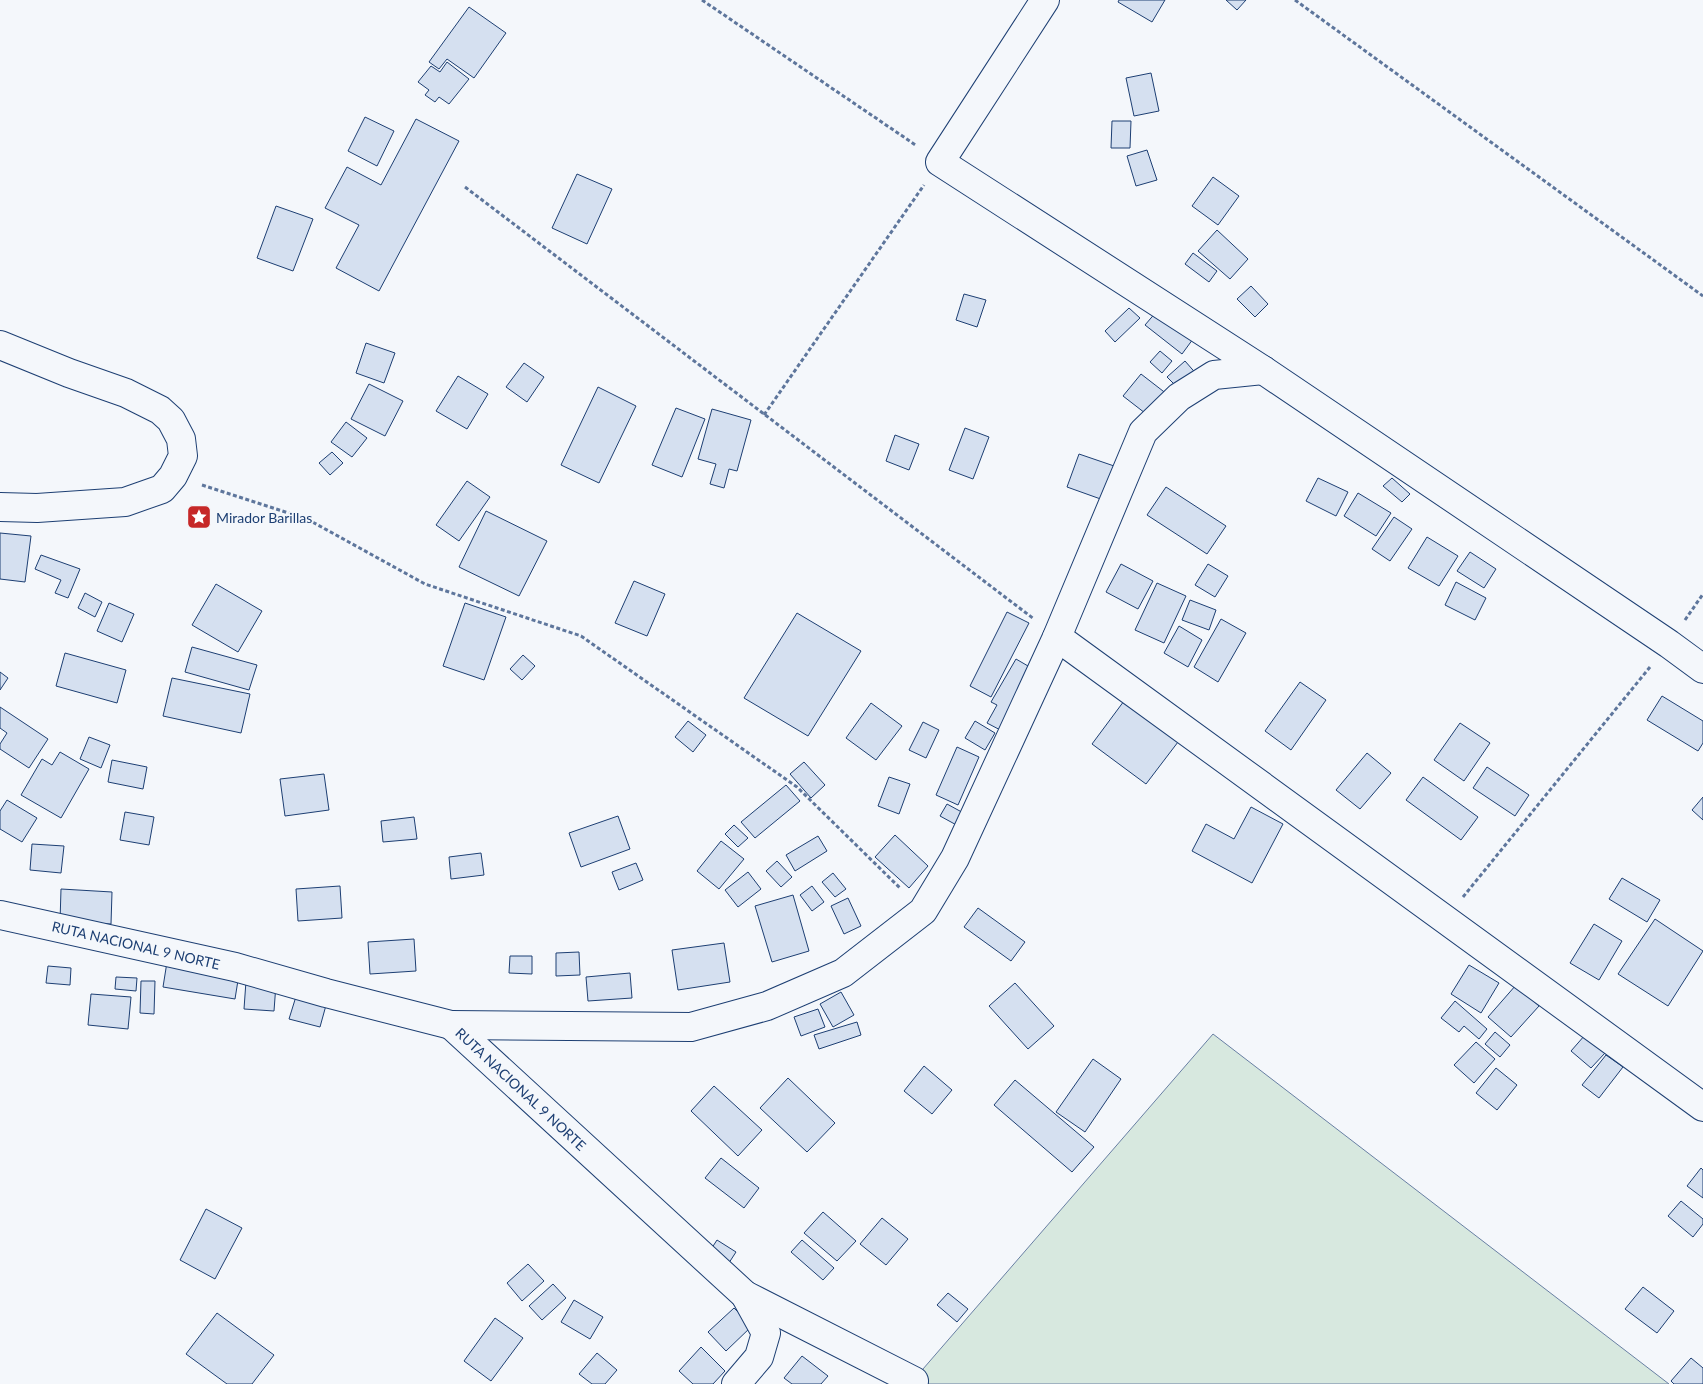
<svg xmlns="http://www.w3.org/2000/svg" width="1703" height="1384" font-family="Lato,sans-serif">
	<rect width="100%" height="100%" fill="#f4f7fb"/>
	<path fill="#d7e8df" stroke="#687fa3" d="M1213,1034l456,350h-759z"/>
	<g fill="#d5e0f0" stroke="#1d3f73">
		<path d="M1119,0h46l-13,22 -34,-20z"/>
		<path d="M1226,0h20l-9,10z"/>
		<path d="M469,7l37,26 -32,45 -27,-19 -8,10 -10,-7z"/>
		<path d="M447,62l22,17 -20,25 -10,-7 -4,5 -10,-7 4,-5 -11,-8 13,-16 9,6z"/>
		<path d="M1151,73l8,38 -25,5 -8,-38z"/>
		<path d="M365,117l29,14 -17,35 -29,-15z"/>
		<path d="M416,119l43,22 -80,150 -43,-23 23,-43 -34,-17 22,-41 34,18z"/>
		<path d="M1112,121h19l-1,27h-19z"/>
		<path d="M1147,150l10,30 -21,6 -9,-30z"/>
		<path d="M577,174l35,15 -25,55 -35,-16z"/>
		<path d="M1213,177l26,19 -21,29 -26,-19z"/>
		<path d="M276,206l37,13 -20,52 -36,-13z"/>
		<path d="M1217,230l31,29 -18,20 -32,-28z"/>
		<path d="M1193,253l24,18 -8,11 -24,-18z"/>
		<path d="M1251,286l17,18 -13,13 -18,-18z"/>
		<path d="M964,294l22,6 -9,27 -21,-7z"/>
		<path d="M1129,308l11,10 -25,24 -10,-11z"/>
		<path d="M1157,311l36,28 -11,15 -37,-29z"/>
		<path d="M366,343l29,10 -11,30 -28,-10z"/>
		<path d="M1160,351l12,10 -10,12 -12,-11z"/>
		<path d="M1185,361l14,16 -17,15 -15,-15z"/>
		<path d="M524,363l20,14 -17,25 -21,-15z"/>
		<path d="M1141,374l31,24 -18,22 -31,-24z"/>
		<path d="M458,376l30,18 -21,35 -31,-18z"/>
		<path d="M369,384l34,17 -18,35 -34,-17z"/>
		<path d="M598,387l38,19 -37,77 -38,-18z"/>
		<path d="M676,408l29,11 -23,58 -30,-12z"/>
		<path d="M712,409l39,11 -14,51 -8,-2 -5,19 -14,-4 6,-20 -18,-5z"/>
		<path d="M346,422l21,16 -15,19 -21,-15z"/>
		<path d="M965,428l24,9 -16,42 -24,-9z"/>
		<path d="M895,435l24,9 -10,26 -23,-9z"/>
		<path d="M332,452l11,11 -13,12 -11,-12z"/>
		<path d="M1079,454l41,14 -11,34 -42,-15z"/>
		<path d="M1318,478l30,14 -12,24 -30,-15z"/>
		<path d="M1392,478l18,16 -8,8 -19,-16z"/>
		<path d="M467,481l23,16 -31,44 -23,-16z"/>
		<path d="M1166,487l60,39 -19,28 -60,-39z"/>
		<path d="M1358,493l33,20 -15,23 -32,-20z"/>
		<path d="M486,511l61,30 -28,55 -60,-29z"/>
		<path d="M1394,517l18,12 -22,32 -18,-12z"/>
		<path d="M0,533l31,3 -6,46 -25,-3z"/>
		<path d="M1427,537l31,19 -19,30 -31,-18z"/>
		<path d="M1470,552l26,17 -12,19 -27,-17z"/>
		<path d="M41,555l39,14 -12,29 -13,-5 6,-13 -26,-11z"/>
		<path d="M1121,564l32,17 -15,28 -32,-17z"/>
		<path d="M1208,564l20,12 -13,21 -20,-12z"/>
		<path d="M634,581l31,13 -18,42 -32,-13z"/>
		<path d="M1456,582l30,16 -11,22 -30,-15z"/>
		<path d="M1157,583l29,13 -22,47 -29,-13z"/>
		<path d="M216,584l46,27 -24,41 -46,-27z"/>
		<path d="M85,593l17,9 -7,15 -17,-9z"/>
		<path d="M1190,600l26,10 -7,20 -27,-10z"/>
		<path d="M109,603l25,11 -12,28 -25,-11z"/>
		<path d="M465,603l41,14 -22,63 -41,-14z"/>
		<path d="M1007,612l22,11 -38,74 -21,-11z"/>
		<path d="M797,613l64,38 -53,85 -64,-38z"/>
		<path d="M1221,619l25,14 -28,49 -24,-15z"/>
		<path d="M1179,626l23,14 -14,27 -24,-14z"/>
		<path d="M192,647l65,18 -8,25 -64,-18z"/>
		<path d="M65,653l61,17 -9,33 -61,-17z"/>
		<path d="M523,655l12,11 -13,14 -12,-11z"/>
		<path d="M1016,659l24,14 -34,60 -19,-10 10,-18 -6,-3z"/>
		<path d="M0,672l8,6 -8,12z"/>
		<path d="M172,678l78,16 -9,39 -78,-17z"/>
		<path d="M1300,682l26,18 -35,50 -26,-19z"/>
		<path d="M1662,696l41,25v22l-5,8 -51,-31z"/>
		<path d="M1124,701l54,41 -32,42 -54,-40z"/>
		<path d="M871,703l31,23 -26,34 -30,-22z"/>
		<path d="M0,707l48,32 -19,29 -29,-19v-5l7,-11 -7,-5z"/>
		<path d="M688,721l18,14 -13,17 -18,-15z"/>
		<path d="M975,721l20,12 -10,17 -20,-12z"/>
		<path d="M923,722l16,8 -13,28 -17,-8z"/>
		<path d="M1460,723l30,20 -26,38 -30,-21z"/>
		<path d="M89,737l21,8 -9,23 -21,-9z"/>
		<path d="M957,747l22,10 -21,48 -22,-10z"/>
		<path d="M60,752l29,17 -28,49 -40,-23 21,-36 10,6z"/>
		<path d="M1367,753l24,20 -31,36 -24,-19z"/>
		<path d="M112,760l35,7 -4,22 -35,-7z"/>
		<path d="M804,762l21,23 -14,13 -21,-24z"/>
		<path d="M1487,767l42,28 -14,21 -42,-28z"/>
		<path d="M324,774l5,36 -44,6 -5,-37z"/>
		<path d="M889,777l21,7 -11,30 -21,-8z"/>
		<path d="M1423,777l55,40 -17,23 -55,-40z"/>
		<path d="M786,785l14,16 -45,37 -14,-16z"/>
		<path d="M1703,797v23l-11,-10z"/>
		<path d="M7,800l30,18 -15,24 -22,-13v-18z"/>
		<path d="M947,804l22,12 -7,12 -22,-12z"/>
		<path d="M1251,807l32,17 -31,59 -60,-32 14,-27 28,15z"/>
		<path d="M125,812l29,5 -5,28 -29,-5z"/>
		<path d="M618,816l12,33 -49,18 -12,-34z"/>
		<path d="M414,817l3,22 -34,3 -2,-21z"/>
		<path d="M734,825l14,13 -10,9 -13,-13z"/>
		<path d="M895,835l33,31 -19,22 -34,-31z"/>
		<path d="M818,836l9,15 -32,20 -9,-16z"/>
		<path d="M721,841l23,18 -25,30 -22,-18z"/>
		<path d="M32,844l32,2 -3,27 -31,-3z"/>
		<path d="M481,853l3,22 -33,4 -2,-22z"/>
		<path d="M777,861l15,16 -11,10 -15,-16z"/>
		<path d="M636,863l7,17 -24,10 -7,-18z"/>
		<path d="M748,872l13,17 -23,18 -13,-17z"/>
		<path d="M833,873l13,16 -11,8 -13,-15z"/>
		<path d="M1622,878l38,22 -13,22 -38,-23z"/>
		<path d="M340,886l2,32 -44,3 -2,-32z"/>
		<path d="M812,886l12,16 -12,9 -12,-16z"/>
		<path d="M61,889l51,3 -1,32 -51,-2z"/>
		<path d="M793,895l16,56 -37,11 -17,-56z"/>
		<path d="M848,898l13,28 -17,8 -13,-28z"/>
		<path d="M978,908l47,34 -14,19 -47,-34z"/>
		<path d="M1655,919l48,32 -35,55 -50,-32z"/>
		<path d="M1594,924l28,17 -23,39 -29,-17z"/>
		<path d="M414,939l2,32 -46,3 -2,-32z"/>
		<path d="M724,943l6,39 -52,8 -6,-40z"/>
		<path d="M579,952l1,23 -24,1v-23z"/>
		<path d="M510,956h22v18l-23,-1z"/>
		<path d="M167,962l72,12 -4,25 -72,-12z"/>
		<path d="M1469,965l30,18 -18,30 -30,-19z"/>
		<path d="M48,966l23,2 -1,17 -24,-2z"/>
		<path d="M630,973l2,25 -44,3 -2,-24z"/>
		<path d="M116,977l21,1 -1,13 -21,-2z"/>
		<path d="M141,981h14l-1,33 -14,-1z"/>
		<path d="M246,981l30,3 -2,27 -30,-2z"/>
		<path d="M1015,983l39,43 -26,23 -39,-43z"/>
		<path d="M1516,985l23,21 -28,31 -23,-20z"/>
		<path d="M298,990l30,8 -8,29 -31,-8z"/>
		<path d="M841,992l13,23 -21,12 -13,-23z"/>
		<path d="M91,994l40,3 -3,32 -40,-4z"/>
		<path d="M1455,1001l32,28 -8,10 -15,-13 -5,6 -18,-14z"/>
		<path d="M818,1009l7,18 -24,9 -7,-19z"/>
		<path d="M857,1022l4,13 -42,14 -5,-14z"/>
		<path d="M1495,1032l15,13 -10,12 -15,-13z"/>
		<path d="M1585,1035l20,18 -14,15 -20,-17z"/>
		<path d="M1476,1042l19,17 -21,24 -20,-18z"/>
		<path d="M1606,1055l17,12 -24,31 -17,-13z"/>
		<path d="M1093,1059l28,20 -36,53 -29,-20z"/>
		<path d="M924,1066l28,24 -20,24 -28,-23z"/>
		<path d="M1496,1068l21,17 -20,25 -21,-17z"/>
		<path d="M788,1078l47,45 -28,29 -47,-44z"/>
		<path d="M1015,1080l79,67 -22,25 -78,-67z"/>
		<path d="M714,1086l48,44 -24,26 -47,-45z"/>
		<path d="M721,1158l38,30 -15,20 -39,-30z"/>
		<path d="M1701,1168l2,2v28l-16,-12z"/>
		<path d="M1681,1201l22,18v5l-10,13 -25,-21z"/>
		<path d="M206,1209l36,19 -27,51 -35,-19z"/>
		<path d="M823,1212l33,29 -19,20 -33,-28z"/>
		<path d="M882,1218l26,21 -22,26 -26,-21z"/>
		<path d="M717,1240l19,12 -11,17 -19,-12z"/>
		<path d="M802,1240l32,28 -11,12 -32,-28z"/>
		<path d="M528,1264l16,17 -22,20 -15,-18z"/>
		<path d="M553,1284l13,14 -24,22 -13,-14z"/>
		<path d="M1643,1287l31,24 -17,22 -32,-24z"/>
		<path d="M948,1293l20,16 -11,13 -20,-17z"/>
		<path d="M574,1300l29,17 -13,22 -29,-17z"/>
		<path d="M734,1308l18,18 -26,25 -18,-19z"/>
		<path d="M217,1313l57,42 -22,29h-25l-41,-30z"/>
		<path d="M495,1318l28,20 -32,43 -27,-20z"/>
		<path d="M701,1347l24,24 -12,13h-20l-14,-13z"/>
		<path d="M597,1353l20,17 -12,14h-13l-13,-10z"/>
		<path d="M802,1356l26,20 -7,8h-29l-8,-6z"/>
		<path d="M1691,1358l12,10v16h-29l-3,-3z"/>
	</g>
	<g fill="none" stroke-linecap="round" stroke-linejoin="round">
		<defs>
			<g id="minor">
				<path d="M1045,0l-105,162 323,208 406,274 34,25"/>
				<path d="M1057,637l646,470"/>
				<path d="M451,1025l240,2 76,-21 76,-33 80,-62 32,-53 102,-221 86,-205 36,-35 35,-22 49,-5"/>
				<path d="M451,1025l294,270 21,38 -7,24 -23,27"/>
				<path d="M745,1295l169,86"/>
			</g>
			<g id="major">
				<path d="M0,345l69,28 57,20 34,17 11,10 10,19 2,17 -10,20 -11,13 -37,13 -88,6 -37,-1"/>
				<path d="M0,915l235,52 91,26 125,32"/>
			</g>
		</defs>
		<use href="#minor" stroke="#1d3f73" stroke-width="30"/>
		<use href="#major" stroke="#1d3f73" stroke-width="30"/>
		<g stroke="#5e769c" stroke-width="3" stroke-dasharray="4 2.5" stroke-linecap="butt">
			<path d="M702,0l215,146"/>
			<path d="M1295,0l408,296"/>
			<path d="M465,187l569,432"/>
			<path d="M764,415l160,-230"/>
			<path d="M202,485l105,34 118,65 156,52 216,151 104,102"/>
			<path d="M1685,620l18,-26"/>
			<path d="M1463,897l187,-230"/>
		</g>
		<use href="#minor" stroke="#f4f7fb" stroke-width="28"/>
		<use href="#major" stroke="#f4f7fb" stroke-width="28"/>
	</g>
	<defs>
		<symbol id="sight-square" viewBox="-11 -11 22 22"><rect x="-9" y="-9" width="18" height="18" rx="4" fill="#c62828" stroke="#f4f7fb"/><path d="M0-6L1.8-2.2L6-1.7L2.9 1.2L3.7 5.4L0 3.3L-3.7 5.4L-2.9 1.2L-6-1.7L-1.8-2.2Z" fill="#fff"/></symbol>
	</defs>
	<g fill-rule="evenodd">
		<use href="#sight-square" x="185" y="503" width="28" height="28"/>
	</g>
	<g text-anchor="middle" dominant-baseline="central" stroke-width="4" stroke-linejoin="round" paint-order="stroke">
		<g font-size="14" fill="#1d3f73" stroke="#f4f7fb" text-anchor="start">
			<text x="216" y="517">Mirador Barillas</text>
		</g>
		<g font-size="14" fill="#1d3f73" stroke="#f4f7fb">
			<text transform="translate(136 945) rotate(13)">RUTA NACIONAL 9 NORTE</text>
			<text transform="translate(521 1089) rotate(43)">RUTA NACIONAL 9 NORTE</text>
		</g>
	</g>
</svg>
